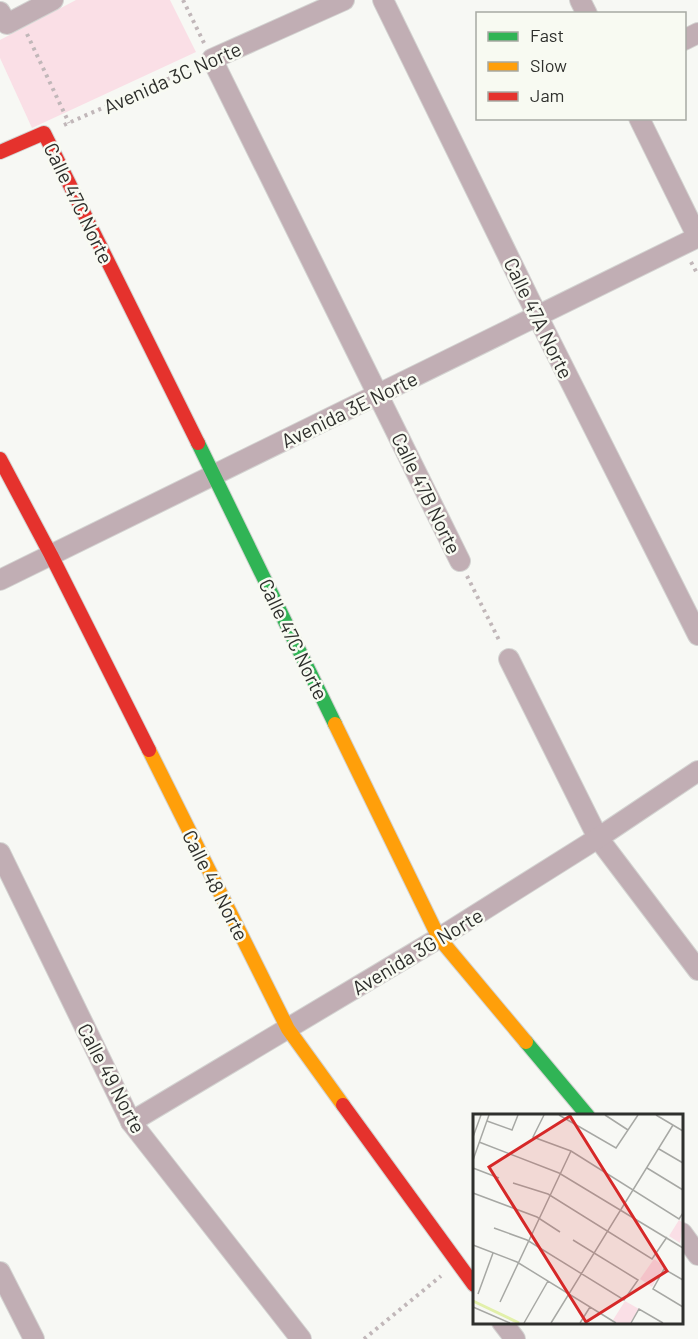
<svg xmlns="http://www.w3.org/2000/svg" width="698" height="1339" font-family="Barlow,sans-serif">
	<rect width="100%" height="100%" fill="#f7f8f4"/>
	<path fill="#fadfe6" d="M76,0h94l26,52 -164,76 -32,-70v-18z"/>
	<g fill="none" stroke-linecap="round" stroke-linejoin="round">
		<defs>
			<g id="street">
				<path d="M344,0l-132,59 248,502"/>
				<path d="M383,0l155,317 160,318"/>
				<path d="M580,0l7,14"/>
				<path d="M0,12l7,12 46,-24"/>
				<path d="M684,40l14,-7"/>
				<path d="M639,118l59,120"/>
				<path d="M0,580l698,-343"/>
				<path d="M509,659l89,179 100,132"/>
				<path d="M0,853l131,269 170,217"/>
				<path d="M131,1122l308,-184 159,-100 100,-67"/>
				<path d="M682,1233l16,22"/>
				<path d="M0,1272l34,67"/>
				<path d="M502,1322l13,17"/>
			</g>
			<g id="fast">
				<path d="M198,443l137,281"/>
				<path d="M526,1042l62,74"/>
			</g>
			<g id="slow">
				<path d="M335,724l104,214 87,104"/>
				<path d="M149,750l139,279 55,76"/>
			</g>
			<g id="jam">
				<path d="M0,152l44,-19 154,310"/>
				<path d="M0,459l51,96 98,195"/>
				<path d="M343,1105l131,180"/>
			</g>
		</defs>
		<use href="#street" stroke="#d3d3d1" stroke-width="22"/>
		<use href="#fast" stroke="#d3d3d1" stroke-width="16"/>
		<use href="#slow" stroke="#d3d3d1" stroke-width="16"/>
		<use href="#jam" stroke="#d3d3d1" stroke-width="16"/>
		<g stroke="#c1b7b9" stroke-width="4" stroke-dasharray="3 4.5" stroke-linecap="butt">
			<path d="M183,0l21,43"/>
			<path d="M27,34l42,89"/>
			<path d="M64,125l131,-58"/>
			<path d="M691,262l7,13"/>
			<path d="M467,576l33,66"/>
			<path d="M364,1339l77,-63"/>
		</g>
		<use href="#street" stroke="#c1aeb4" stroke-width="20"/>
		<use href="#fast" stroke="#30b455" stroke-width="14"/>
		<use href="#slow" stroke="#ff9f0a" stroke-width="14"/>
		<use href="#jam" stroke="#e5322d" stroke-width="14"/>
	</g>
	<g text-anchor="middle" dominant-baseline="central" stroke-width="5" stroke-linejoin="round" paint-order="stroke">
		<g font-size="20" fill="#2e2f2c" stroke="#f8faf2">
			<text transform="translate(172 77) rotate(-24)">Avenida 3C Norte</text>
			<text transform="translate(79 203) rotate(64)">Calle 47C Norte</text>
			<text transform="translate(539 318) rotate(64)">Calle 47A Norte</text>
			<text transform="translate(349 409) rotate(-26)">Avenida 3E Norte</text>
			<text transform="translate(427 493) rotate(64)">Calle 47B Norte</text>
			<text transform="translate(294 639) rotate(64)">Calle 47C Norte</text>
			<text transform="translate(216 885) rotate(63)">Calle 48 Norte</text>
			<text transform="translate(417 951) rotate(-31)">Avenida 3G Norte</text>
			<text transform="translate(112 1078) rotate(62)">Calle 49 Norte</text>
		</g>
	</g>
	<g transform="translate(473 1114)">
		<rect width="210" height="210" fill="#f7f8f4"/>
		<path d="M206,106l4,3 -3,20 -11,-7zM181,145l10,7 -12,21 -12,-8zM152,187l14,8 -9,14h-13l-4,-3z" fill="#fadfe6"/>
		<path fill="none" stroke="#e2f0aa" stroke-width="3" d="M0,187l46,22"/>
		<path fill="none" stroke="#a7a8a4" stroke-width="1.5" d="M71,1l-11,22 38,14 108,68 4,-6M86,1l57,33 22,-33M132,1l23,15M183,1l27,16M14,7l25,9 6,-15M0,23l8,-22M6,28l80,31 124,75M186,35l24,14M0,46l16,-45M0,54l26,10M174,54l36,22M40,69l35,11 104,65 15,-22M0,79l64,24 23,15M21,114l33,12 97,60 14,-20 -65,-40M0,131l44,17 99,61M210,166l-19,-11 -11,20 30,18M5,180l15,-41M27,188l71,-151M0,193l37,16M51,209l24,-42M78,209l122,-198M107,209l10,-16M158,209l8,-14 24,14"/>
		<path fill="#d62828" fill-opacity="0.15" stroke="#d62828" stroke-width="3" d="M97,2l97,155 -81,51 -97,-155z"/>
		<rect width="210" height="210" fill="none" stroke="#2e2f2c" stroke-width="3"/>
	</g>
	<rect x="476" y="12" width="210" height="108" fill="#f8faf2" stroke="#a7a9a3" stroke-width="1.5"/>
	<rect x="488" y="32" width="30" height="9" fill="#30b455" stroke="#a7a9a3" stroke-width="1.5"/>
	<text x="530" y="42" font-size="18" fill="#2e2f2c">Fast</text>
	<rect x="488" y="62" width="30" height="9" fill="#ff9f0a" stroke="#a7a9a3" stroke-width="1.5"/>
	<text x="530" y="72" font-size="18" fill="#2e2f2c">Slow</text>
	<rect x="488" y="92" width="30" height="9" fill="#e5322d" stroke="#a7a9a3" stroke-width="1.5"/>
	<text x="530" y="102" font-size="18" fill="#2e2f2c">Jam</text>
</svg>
